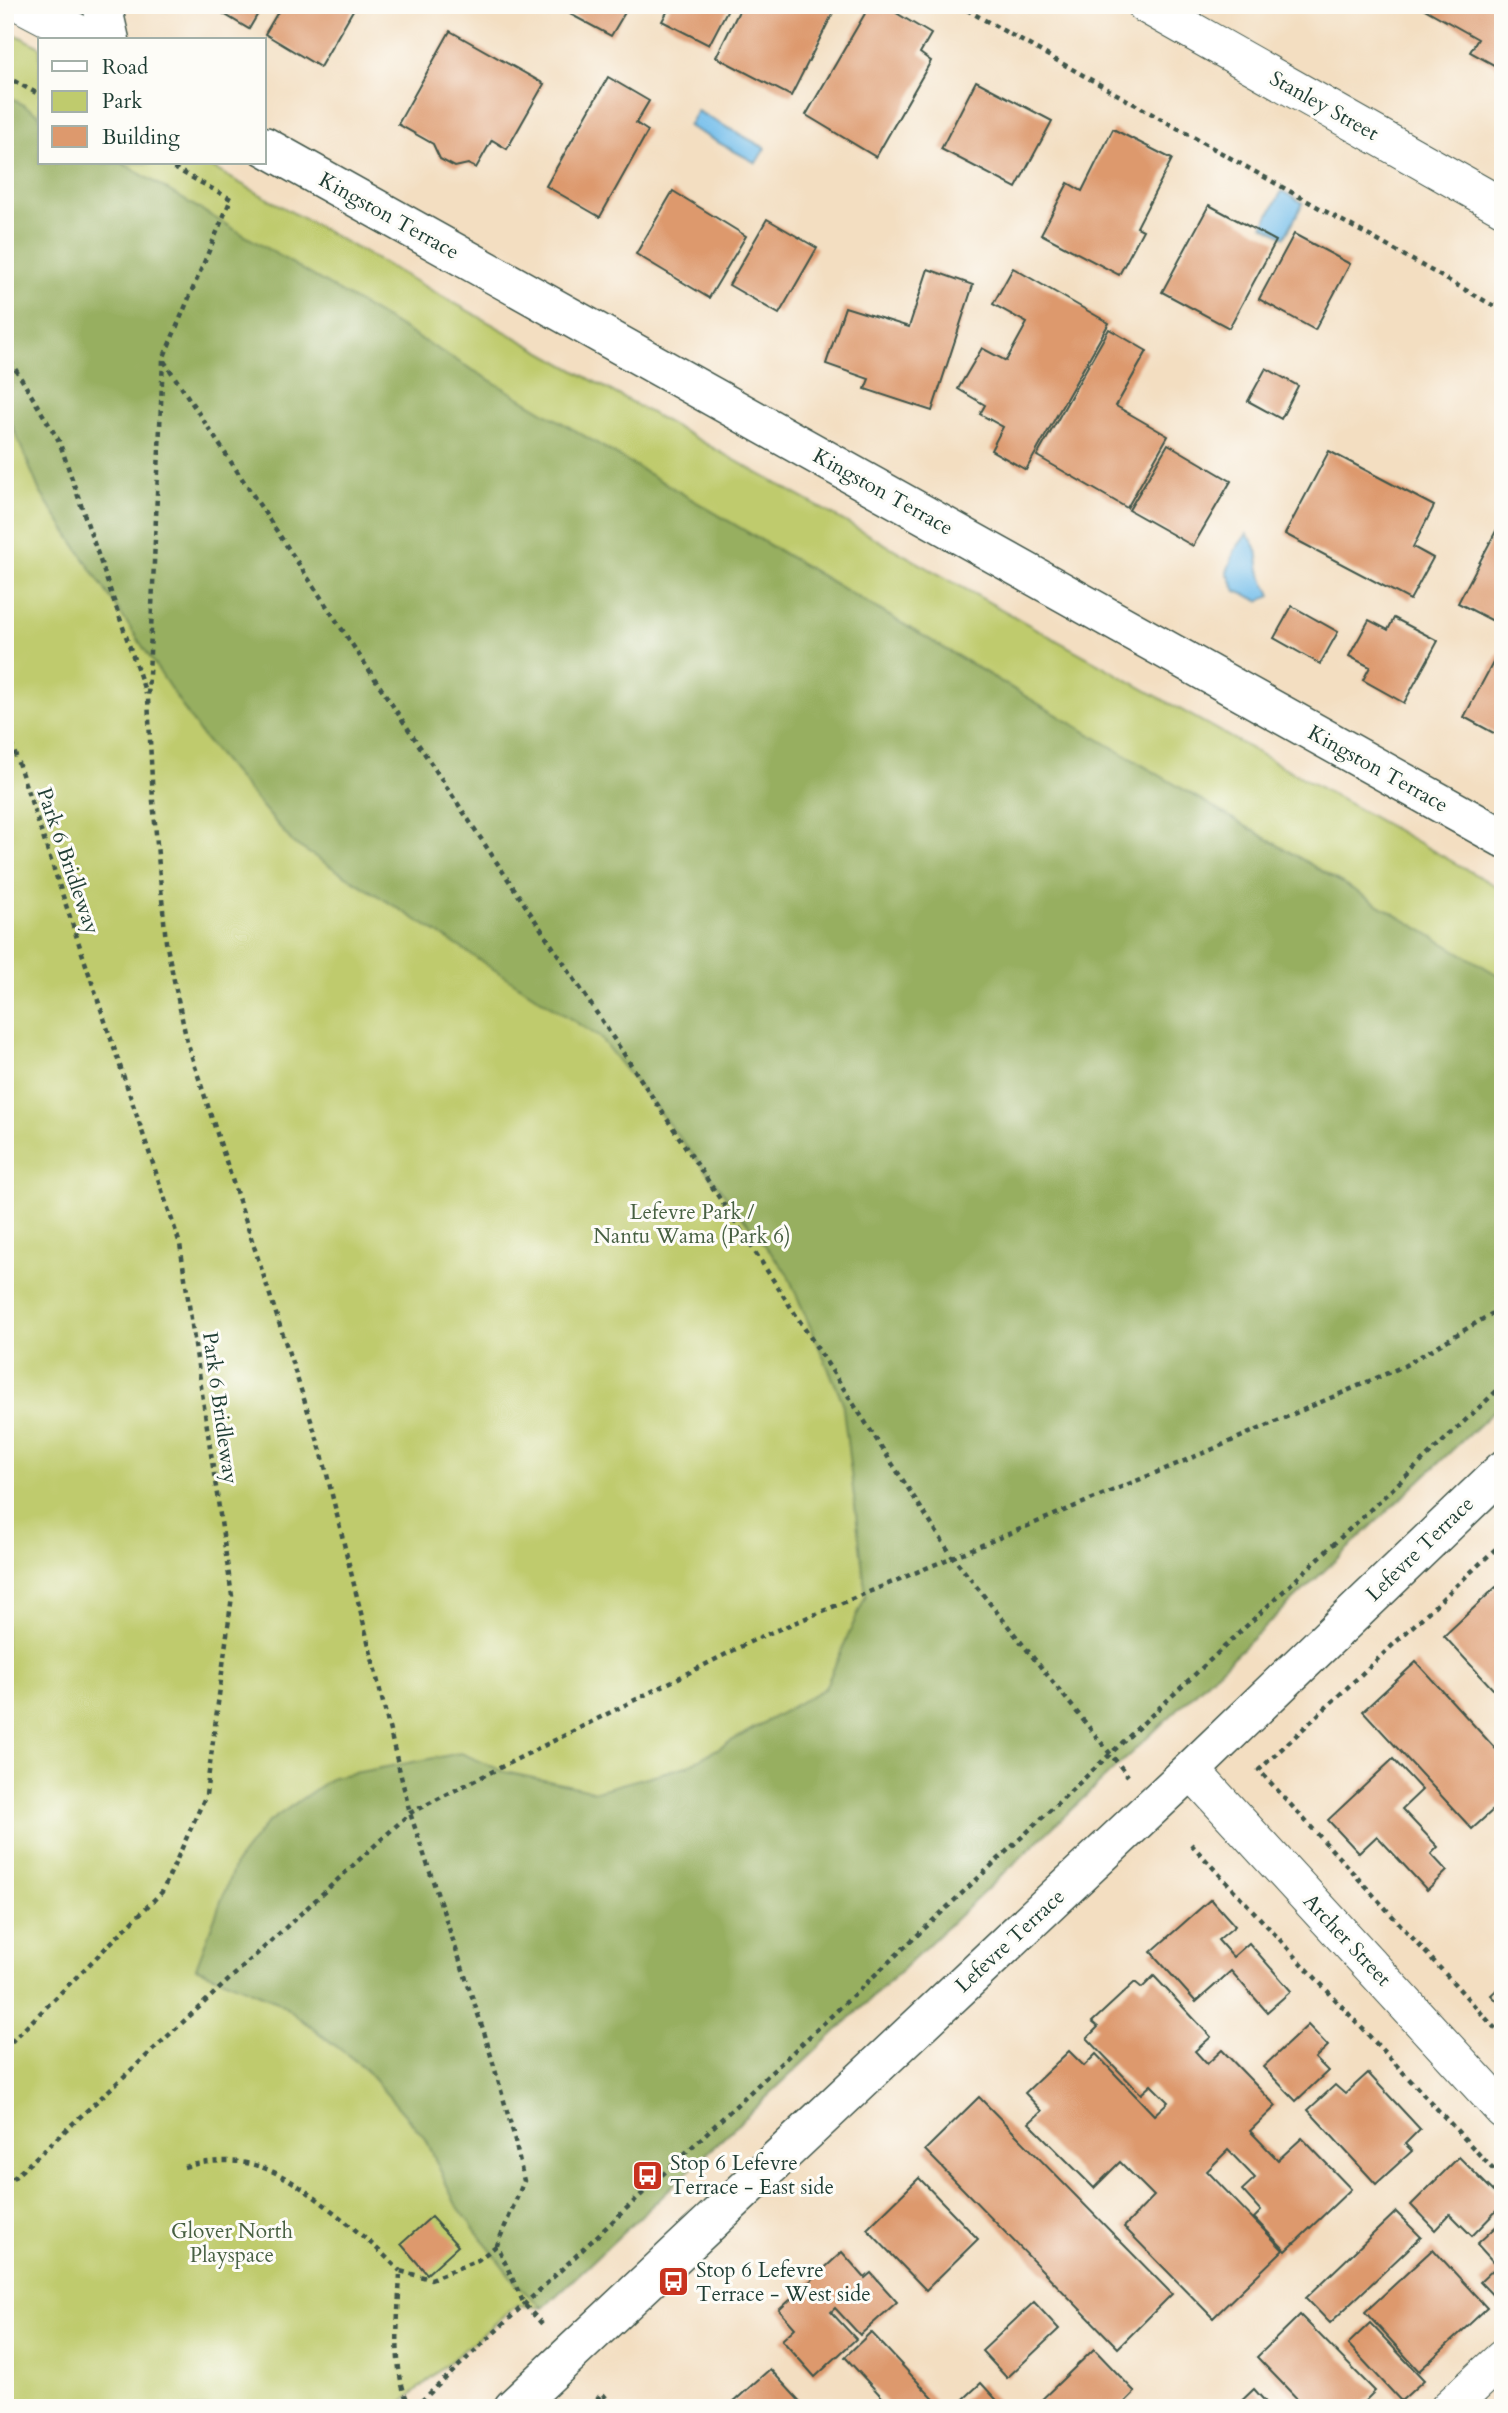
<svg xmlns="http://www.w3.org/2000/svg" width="1508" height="2413" font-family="Cardo,serif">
	<rect width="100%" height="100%" fill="#fdfcf7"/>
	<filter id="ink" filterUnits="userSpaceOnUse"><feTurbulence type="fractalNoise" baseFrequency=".0143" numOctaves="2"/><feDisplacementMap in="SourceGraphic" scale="14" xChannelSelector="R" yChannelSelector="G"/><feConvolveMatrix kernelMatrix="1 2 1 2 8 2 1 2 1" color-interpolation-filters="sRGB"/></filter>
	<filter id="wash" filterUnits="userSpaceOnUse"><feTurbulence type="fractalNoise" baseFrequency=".00686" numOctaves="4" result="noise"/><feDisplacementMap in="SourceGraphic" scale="28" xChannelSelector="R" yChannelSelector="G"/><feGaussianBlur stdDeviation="1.57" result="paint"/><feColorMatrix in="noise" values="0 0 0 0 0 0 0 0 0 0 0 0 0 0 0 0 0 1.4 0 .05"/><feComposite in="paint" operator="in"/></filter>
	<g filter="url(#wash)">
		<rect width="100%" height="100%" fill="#f3dec1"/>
		<path fill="#bfcb6d" stroke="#6f8450" stroke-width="2" d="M5,29l35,18v116h164l1299,727v512l-960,906 -26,-3 -122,103h-390z"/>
		<path fill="#97af60" stroke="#5b764a" stroke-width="2" d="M5,94l35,21v48h82l1381,815v424l-960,906 -26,-23 -62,-82 -29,-64 -64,-73 -85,-65 -81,-33 39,-104 31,-40 67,-47 128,-24 44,19 91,19 91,-25 138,-78 41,-93 -24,-195 -55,-127 -187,-235 -159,-103 -148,-92 -91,-107 -162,-244 -35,-84z"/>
		<g fill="#72bdeb" stroke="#487d90" stroke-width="2">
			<path d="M697,111l68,37 -9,15 -68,-37z"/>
			<path d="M1282,191l21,12 -18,34 -22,-12z"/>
			<path d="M1247,534c16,20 8,19 14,40 2,7 8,14 10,22l-11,5 -24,-10 -9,-19 8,-22z"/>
		</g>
		<g id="blocks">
			<g fill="#dd996d">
				<path d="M209,5h54l-14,24z"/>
				<path d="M282,5h74l-36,62 -55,-33z"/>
				<path d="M529,5h24l-6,10z"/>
				<path d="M575,5h46l6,4 -16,27 -41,-22z"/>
				<path d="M671,5h59l-21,40 -47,-24z"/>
				<path d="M742,5h95l-46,91 -75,-39z"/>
				<path d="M870,5h13l48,29 -11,19 11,8 -55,96 -70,-42z"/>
				<path d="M1424,5h79v65l-33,-18 8,-13 -55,-31z"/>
				<path d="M450,31l94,53 -37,65 -15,-9 -16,28 -8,-4 -13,3 -15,-8 -7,-15 -35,-20z"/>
				<path d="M608,77l41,24 -13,22 12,8 -48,86 -54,-31z"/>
				<path d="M976,81l76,40 -36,67 -75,-39z"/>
				<path d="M1113,129l59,30 -35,68 6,3 -24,45 -78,-41 27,-51 14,8z"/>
				<path d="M673,191l73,45 -37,62 -73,-44z"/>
				<path d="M1209,205l67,36 -47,87 -67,-36z"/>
				<path d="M767,219l50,29 -38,66 -50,-29z"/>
				<path d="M1294,234l56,30 -35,66 -56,-31z"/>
				<path d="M1013,268l96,55 -83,147 -35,-20 12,-23 -23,-13 5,-9 -27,-16 24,-41 24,13 21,-38 -34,-19z"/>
				<path d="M928,269l45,16 -41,126 -67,-22 4,-10 -43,-15 19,-57 64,20z"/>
				<path d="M1109,329l38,22 -31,55 52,30 -41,72 -90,-52z"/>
				<path d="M1266,368l32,18 -17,33 -33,-18z"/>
				<path d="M1168,444l63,37 -38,65 -64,-36z"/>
				<path d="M1329,451l105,55 -21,41 20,11 -23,42 -125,-66z"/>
				<path d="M1497,529l6,3v94l-45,-23z"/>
				<path d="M1292,606l46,26 -18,32 -46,-26z"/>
				<path d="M1394,618l44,23 -34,62 -41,-23 7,-13 -21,-11 20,-36 19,10z"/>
				<path d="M1503,644v94l-39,-21z"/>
				<path d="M1496,1587l7,8v105l-59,-64z"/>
				<path d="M1416,1662l87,95v44l-31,28 -109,-118z"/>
				<path d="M1393,1759l29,31 -20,19 36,38 -7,7 16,17 -20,19 -50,-54 -18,17 -31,-33z"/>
				<path d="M1211,1899l24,27 -17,14 15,17 16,-14 42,48 -24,21 -36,-41 -35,31 -45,-50z"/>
				<path d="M1154,1976l57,61 -16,14 12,13 15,-14 54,56 -26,25 28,29 24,-22 49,51 -65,62 -32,-33 7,-7 -19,-21 13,-12 -27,-28 -21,21 76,79 -70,68 -89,-91 30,-31 -34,-34 -26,26 -65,-65 13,-12 -17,-18 44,-42 15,15 12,-12 58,61 14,-13 -17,-17 -10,9 -54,-56 11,-11 -6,-5 43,-40 7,6z"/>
				<path d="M1503,1984v23l-12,-12z"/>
				<path d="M1308,2025l20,21 -13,12 13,13 -32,30 -33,-34z"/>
				<path d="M1368,2073l52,56 -15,15 7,7 -36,33 -68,-74 27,-25 10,9z"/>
				<path d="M979,2097l193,197 -54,54 -193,-198z"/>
				<path d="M1459,2157l44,44v3l-31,32 -22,-22 -15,16 -24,-25z"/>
				<path d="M919,2178l59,61 -52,51 -59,-61z"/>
				<path d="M1396,2212l25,25 -91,86 -24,-25z"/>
				<path d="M431,2217l27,29 -31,28 -26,-30z"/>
				<path d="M1503,2220v86l-23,-24 17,-16 -20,-22z"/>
				<path d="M1433,2249l54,59 -68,63 -54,-59z"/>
				<path d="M842,2252l23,26 6,-5 26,29 -37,33 -25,-27 -4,4 25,27 -41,38 -33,-37 13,-12 -16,-18z"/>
				<path d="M1034,2302l25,27 -52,49 -25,-27z"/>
				<path d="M1300,2315l75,76 -17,17h-52l-49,-51z"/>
				<path d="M1370,2323l54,57 -23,21 -53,-57z"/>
				<path d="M871,2332l71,76h-50l-47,-51z"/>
				<path d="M1094,2349l41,43 -16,16h-86z"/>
				<path d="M770,2369l36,39h-78l2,-3z"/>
				<path d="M981,2383l23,25h-50z"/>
				<path d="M1254,2389l17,19h-37z"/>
			</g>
		</g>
	</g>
	<g filter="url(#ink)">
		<use href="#blocks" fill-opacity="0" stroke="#3f5549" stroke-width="2"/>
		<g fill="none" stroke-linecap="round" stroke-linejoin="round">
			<defs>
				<g id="minor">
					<path d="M24,5l67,35"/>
					<path d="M1146,5l357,202"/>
					<path d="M1191,1770l312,340"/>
					<path d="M1449,2408l54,-50"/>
				</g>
				<g id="tertiary">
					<path d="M102,5l8,35"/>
					<path d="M264,146l1239,692"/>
					<path d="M513,2408l678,-638 312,-300"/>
				</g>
			</defs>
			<use href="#minor" stroke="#3f5549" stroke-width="39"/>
			<use href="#tertiary" stroke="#3f5549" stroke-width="41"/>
			<g stroke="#3f5549" stroke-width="4.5" stroke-dasharray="5 5" stroke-linecap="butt">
				<path d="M958,5l545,306"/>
				<path d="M5,76l35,19"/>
				<path d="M165,163l66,36 -68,160 -15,339 5,103 13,141 21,100 135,412 88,359 75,222 28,97 11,49 -27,64 27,59 20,22"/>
				<path d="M5,352l54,89 87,253"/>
				<path d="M164,361l580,874 208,321 176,220"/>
				<path d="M5,724l175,520 52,352 -26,199 -44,97 -157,156"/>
				<path d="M1503,1542l-244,228 244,267"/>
				<path d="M1191,1844l312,336"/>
				<path d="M184,2167c66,-18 102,7 152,47 22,18 44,36 64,57"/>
				<path d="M5,2186l405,-373 348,-175 455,-189 191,-83 99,-59"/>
				<path d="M411,2408c-21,-37 -12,-95 -11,-137l31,8 47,-19 18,-14"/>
				<path d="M414,2408l1089,-1023"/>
				<path d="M591,2408l11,-15 12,15"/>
			</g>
			<use href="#minor" stroke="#fff" stroke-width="37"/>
			<use href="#tertiary" stroke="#fff" stroke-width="38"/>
		</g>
	</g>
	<defs>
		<symbol id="bus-square" viewBox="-11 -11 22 22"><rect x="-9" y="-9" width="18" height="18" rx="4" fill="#c8321e" stroke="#fdfcf7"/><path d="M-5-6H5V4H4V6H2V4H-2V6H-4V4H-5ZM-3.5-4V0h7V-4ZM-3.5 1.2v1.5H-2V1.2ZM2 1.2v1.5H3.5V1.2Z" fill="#fff"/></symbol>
	</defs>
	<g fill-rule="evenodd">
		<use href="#bus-square" x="630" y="2158" width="35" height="35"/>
		<use href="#bus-square" x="656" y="2264" width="35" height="35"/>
	</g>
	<g text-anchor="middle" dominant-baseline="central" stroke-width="6" stroke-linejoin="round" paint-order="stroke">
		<g font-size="21" fill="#1f3d34" stroke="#fdfcf7">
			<text transform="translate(1324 106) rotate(29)">Stanley Street</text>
			<text transform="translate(389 216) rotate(29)">Kingston Terrace</text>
			<text transform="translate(883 492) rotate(29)">Kingston Terrace</text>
			<text transform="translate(1378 769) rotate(29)">Kingston Terrace</text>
			<text transform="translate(68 861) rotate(71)">Park 6 Bridleway</text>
			<text transform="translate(220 1408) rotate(82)">Park 6 Bridleway</text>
			<text transform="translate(1420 1549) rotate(-44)">Lefevre Terrace</text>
			<text transform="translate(1347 1940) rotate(47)">Archer Street</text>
			<text transform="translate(1010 1941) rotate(-43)">Lefevre Terrace</text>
		</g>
		<g font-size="21" fill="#476042" stroke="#fdfcf7">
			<text x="692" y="1212">Lefevre Park /<tspan x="692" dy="24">Nantu Wama (Park 6)</tspan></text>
			<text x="232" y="2231">Glover North<tspan x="232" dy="24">Playspace</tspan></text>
		</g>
		<g font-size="21" fill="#1f3d34" stroke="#fdfcf7" text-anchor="start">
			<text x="670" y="2163">Stop 6 Lefevre<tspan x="670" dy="24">Terrace - East side</tspan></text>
			<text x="696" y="2270">Stop 6 Lefevre<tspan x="696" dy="24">Terrace - West side</tspan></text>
		</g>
	</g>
	<rect width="1508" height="2413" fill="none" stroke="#fdfcf7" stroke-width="28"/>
	<rect x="38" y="38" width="228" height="126" fill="#fdfcf7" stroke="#a4b0a9" stroke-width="2"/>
	<rect x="52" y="61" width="35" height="10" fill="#ffffff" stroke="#a4b0a9" stroke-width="2"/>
	<text x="102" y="74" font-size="21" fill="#1f3d34">Road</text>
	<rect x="52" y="91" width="35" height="21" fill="#bfcb6d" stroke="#a4b0a9" stroke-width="2"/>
	<text x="102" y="108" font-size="21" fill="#1f3d34">Park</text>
	<rect x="52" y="126" width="35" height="21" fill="#dd996d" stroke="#a4b0a9" stroke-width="2"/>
	<text x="102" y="144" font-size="21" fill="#1f3d34">Building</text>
</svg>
